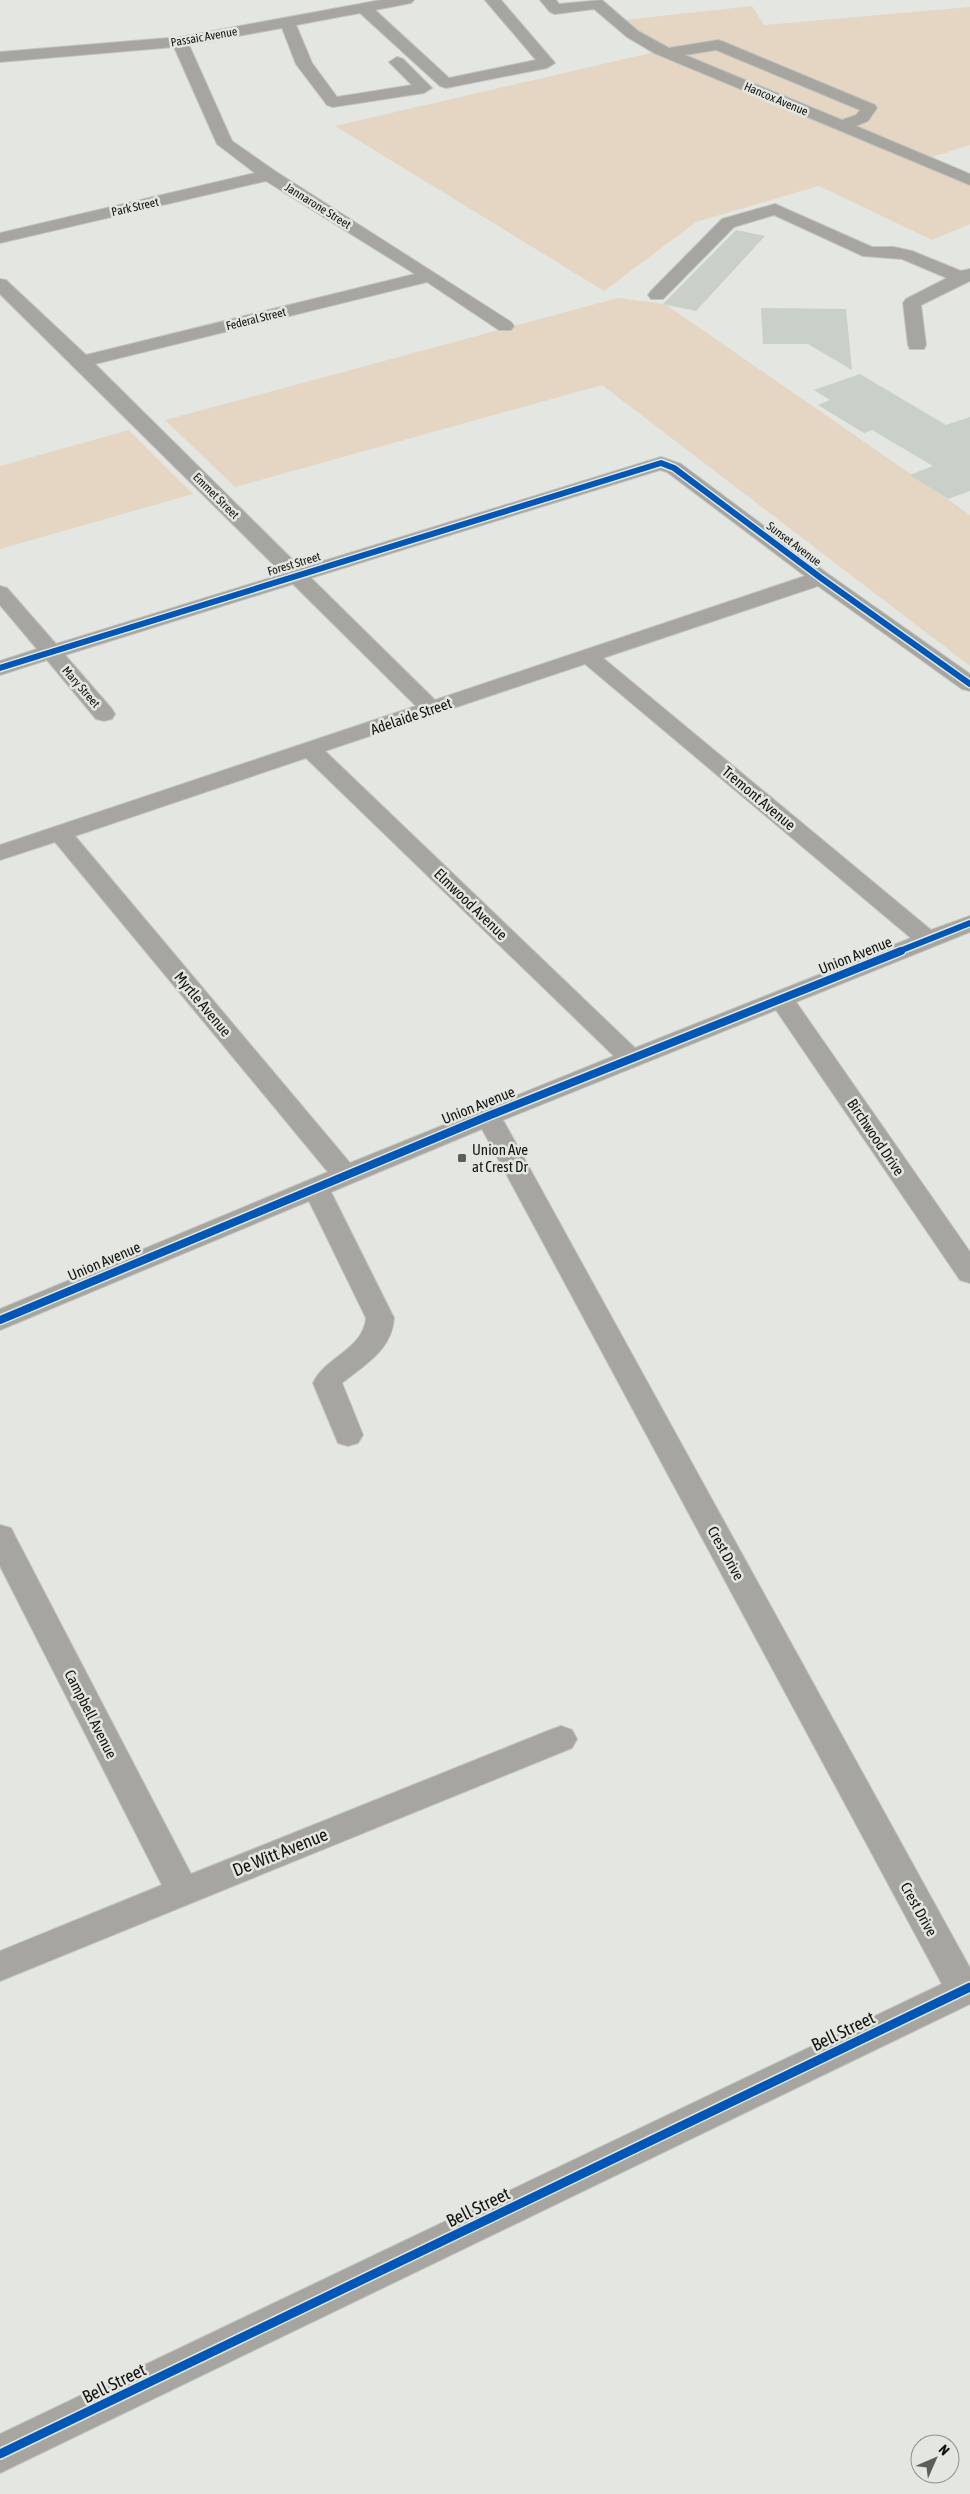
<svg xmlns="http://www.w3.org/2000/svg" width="970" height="2494" font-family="'Asap Condensed',sans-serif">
	<rect width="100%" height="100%" fill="#e4e6e1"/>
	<g fill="#e5d6c3">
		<path d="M752,6l12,19 206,-18v138l-47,15 47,20v44l-38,16 -113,-54 -123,36 -92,69 -269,-165 324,-75 -45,-30z"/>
		<path d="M618,298l47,6 305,211v151l-368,-281 -367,102 -70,-67z"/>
		<path d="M129,430l64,64 -193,55v-83z"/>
	</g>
	<g fill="#c8d0c8">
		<path d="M736,230l29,6 -69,75 -33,-7z"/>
		<path d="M761,308l85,1 6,61 -44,-26h-45z"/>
		<path d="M860,374l86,51 24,-8v74l-22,8 -38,-24 23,-9 -61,-36 -8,3 -46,-28 12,-5 -16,-10z"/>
	</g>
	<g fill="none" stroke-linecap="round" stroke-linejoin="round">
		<defs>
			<g id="minor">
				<path d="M381,0h33l-3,3 -36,7 74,68 87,-18 -51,-60h16l54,63 -8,5 -101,20 -6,-2 -80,-73 -64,12 16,38 25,34 75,-12 -23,-23 8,-5 6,2 29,29 -8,5 -91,14 -6,-2 -31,-41 -14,-36 -93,17 43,96 43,30 236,151 3,4 -3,4h-12l-72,-48 -332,82 206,204 360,-111 20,7 147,110 142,100v17l-8,-2 -144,-103 -215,72 328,272 39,-14v16l-174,70 174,250v31l-10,-3 -184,-270 -273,110 467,848v36l-970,469v-39l942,-450 -460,-855 -151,63 63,126c-2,32 -30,47 -52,65l21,52 -5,8 -10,3 -10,-3 -25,-60c13,-27 50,-33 53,-65l-57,-117 -309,129v-21l328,-137 -273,-330 -55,18v-15l416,-139 -123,-122 -228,71 47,54 3,5 -3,5 -8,2 -8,-2 -49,-59 -47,15v-14l37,-12 -37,-44v-19l7,2 49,56 227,-70 -283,-280v-15l6,1 80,75 329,-81 -149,-93 -266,62v-10l255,-60 -38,-29 -43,-97 -174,15v-10l180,-15zM660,470l7,2 138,104 -370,124 -124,-122zM585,664l326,274 -276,110 -310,-297zM306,758l308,298 -264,107 -275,-327z"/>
				<path d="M540,0h16l3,4 43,-4 36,31 31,17 49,-8 6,2 151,63 2,3 -9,13 -12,5 114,48v11l-316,-132 -27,-16 -33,-28 -39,5 -5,-2zM716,50l144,60 -4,5 -14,5 -157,-65z"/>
				<path d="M775,204l97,43h22l18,4 49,20 9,-2v12l-49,24 5,40 -2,4h-14l-2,-4 -5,-42 3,-4 41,-21 -45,-19 -39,-3 -89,-41 -40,12 -71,72h-12l-3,-4 3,-4 71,-72z"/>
				<path d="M0,1525l11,3 4,8 176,338 359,-144 11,-4 11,4 5,9 -5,9 -572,233v-30l162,-66 -162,-319z"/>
			</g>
		</defs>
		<use href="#minor" stroke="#c3c4c1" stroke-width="2"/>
		<use href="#minor" fill="#a7a5a0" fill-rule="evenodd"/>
		<defs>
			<g id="cycleway-far2">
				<path d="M0,668l661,-205 13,5 147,110 149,106"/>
				<path d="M897,952l73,-29"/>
			</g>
			<path id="cycleway-far1" d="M0,1320l488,-204 413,-165"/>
			<path id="cycleway" d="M0,2454l970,-467"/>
		</defs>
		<use href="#cycleway-far2" stroke="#e4e7e0" stroke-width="9"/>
		<use href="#cycleway-far1" stroke="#e4e7e0" stroke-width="11"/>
		<use href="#cycleway" stroke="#e4e7e0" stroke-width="12"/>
		<use href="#cycleway-far2" stroke="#0057b8" stroke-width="6"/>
		<use href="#cycleway-far1" stroke="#0057b8" stroke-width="8"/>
		<use href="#cycleway" stroke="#0057b8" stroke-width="9"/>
	</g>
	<rect fill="#5c5e5a" stroke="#e4e7e0" stroke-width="2" x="457" y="1153" width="10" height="10" rx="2.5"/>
	<g text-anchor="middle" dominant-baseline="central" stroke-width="5" stroke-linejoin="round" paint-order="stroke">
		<g font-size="12" fill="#131411" stroke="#e4e7e0">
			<text transform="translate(204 37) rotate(-10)">Passaic Avenue</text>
			<text transform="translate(776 99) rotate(23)">Hancox Avenue</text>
			<text transform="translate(318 206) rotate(32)">Jannarone Street</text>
			<text transform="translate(135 207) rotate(-13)">Park Street</text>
			<text transform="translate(256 319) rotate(-14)">Federal Street</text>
			<text transform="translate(216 496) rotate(45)">Emmet Street</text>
			<text transform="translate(794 544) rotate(37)">Sunset Avenue</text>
			<text transform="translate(294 564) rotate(-17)">Forest Street</text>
			<text transform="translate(81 687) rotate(49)">Mary Street</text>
		</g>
		<g font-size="15" fill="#131411" stroke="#e4e7e0">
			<text transform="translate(411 716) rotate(-19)">Adelaide Street</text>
			<text transform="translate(759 798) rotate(40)">Tremont Avenue</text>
			<text transform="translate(471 904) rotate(44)">Elmwood Avenue</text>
			<text transform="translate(855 955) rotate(-22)">Union Avenue</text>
			<text transform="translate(203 1004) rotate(50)">Myrtle Avenue</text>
			<text transform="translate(478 1105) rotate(-22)">Union Avenue</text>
			<text transform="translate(876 1137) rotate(56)">Birchwood Drive</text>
			<text transform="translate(104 1261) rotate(-23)">Union Avenue</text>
			<text transform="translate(726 1553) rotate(61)">Crest Drive</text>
			<text transform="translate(91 1714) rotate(63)">Campbell Avenue</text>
			<text transform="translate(919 1909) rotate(61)">Crest Drive</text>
		</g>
		<g font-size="15" fill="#131411" stroke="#e4e7e0" text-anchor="start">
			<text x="472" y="1149">Union Ave<tspan x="472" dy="17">at Crest Dr</tspan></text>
		</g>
		<g font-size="18" fill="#131411" stroke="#e4e7e0">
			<text transform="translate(280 1852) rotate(-22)">De Witt Avenue</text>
			<text transform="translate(843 2031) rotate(-26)">Bell Street</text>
			<text transform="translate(478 2207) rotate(-26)">Bell Street</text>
			<text transform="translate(114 2383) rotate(-26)">Bell Street</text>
		</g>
	</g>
	<g transform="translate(935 2459) rotate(45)"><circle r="24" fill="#e4e7e0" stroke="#90938d"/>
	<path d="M0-4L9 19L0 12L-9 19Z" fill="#5c5e5a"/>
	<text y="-8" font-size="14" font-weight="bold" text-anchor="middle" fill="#131411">N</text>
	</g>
</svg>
